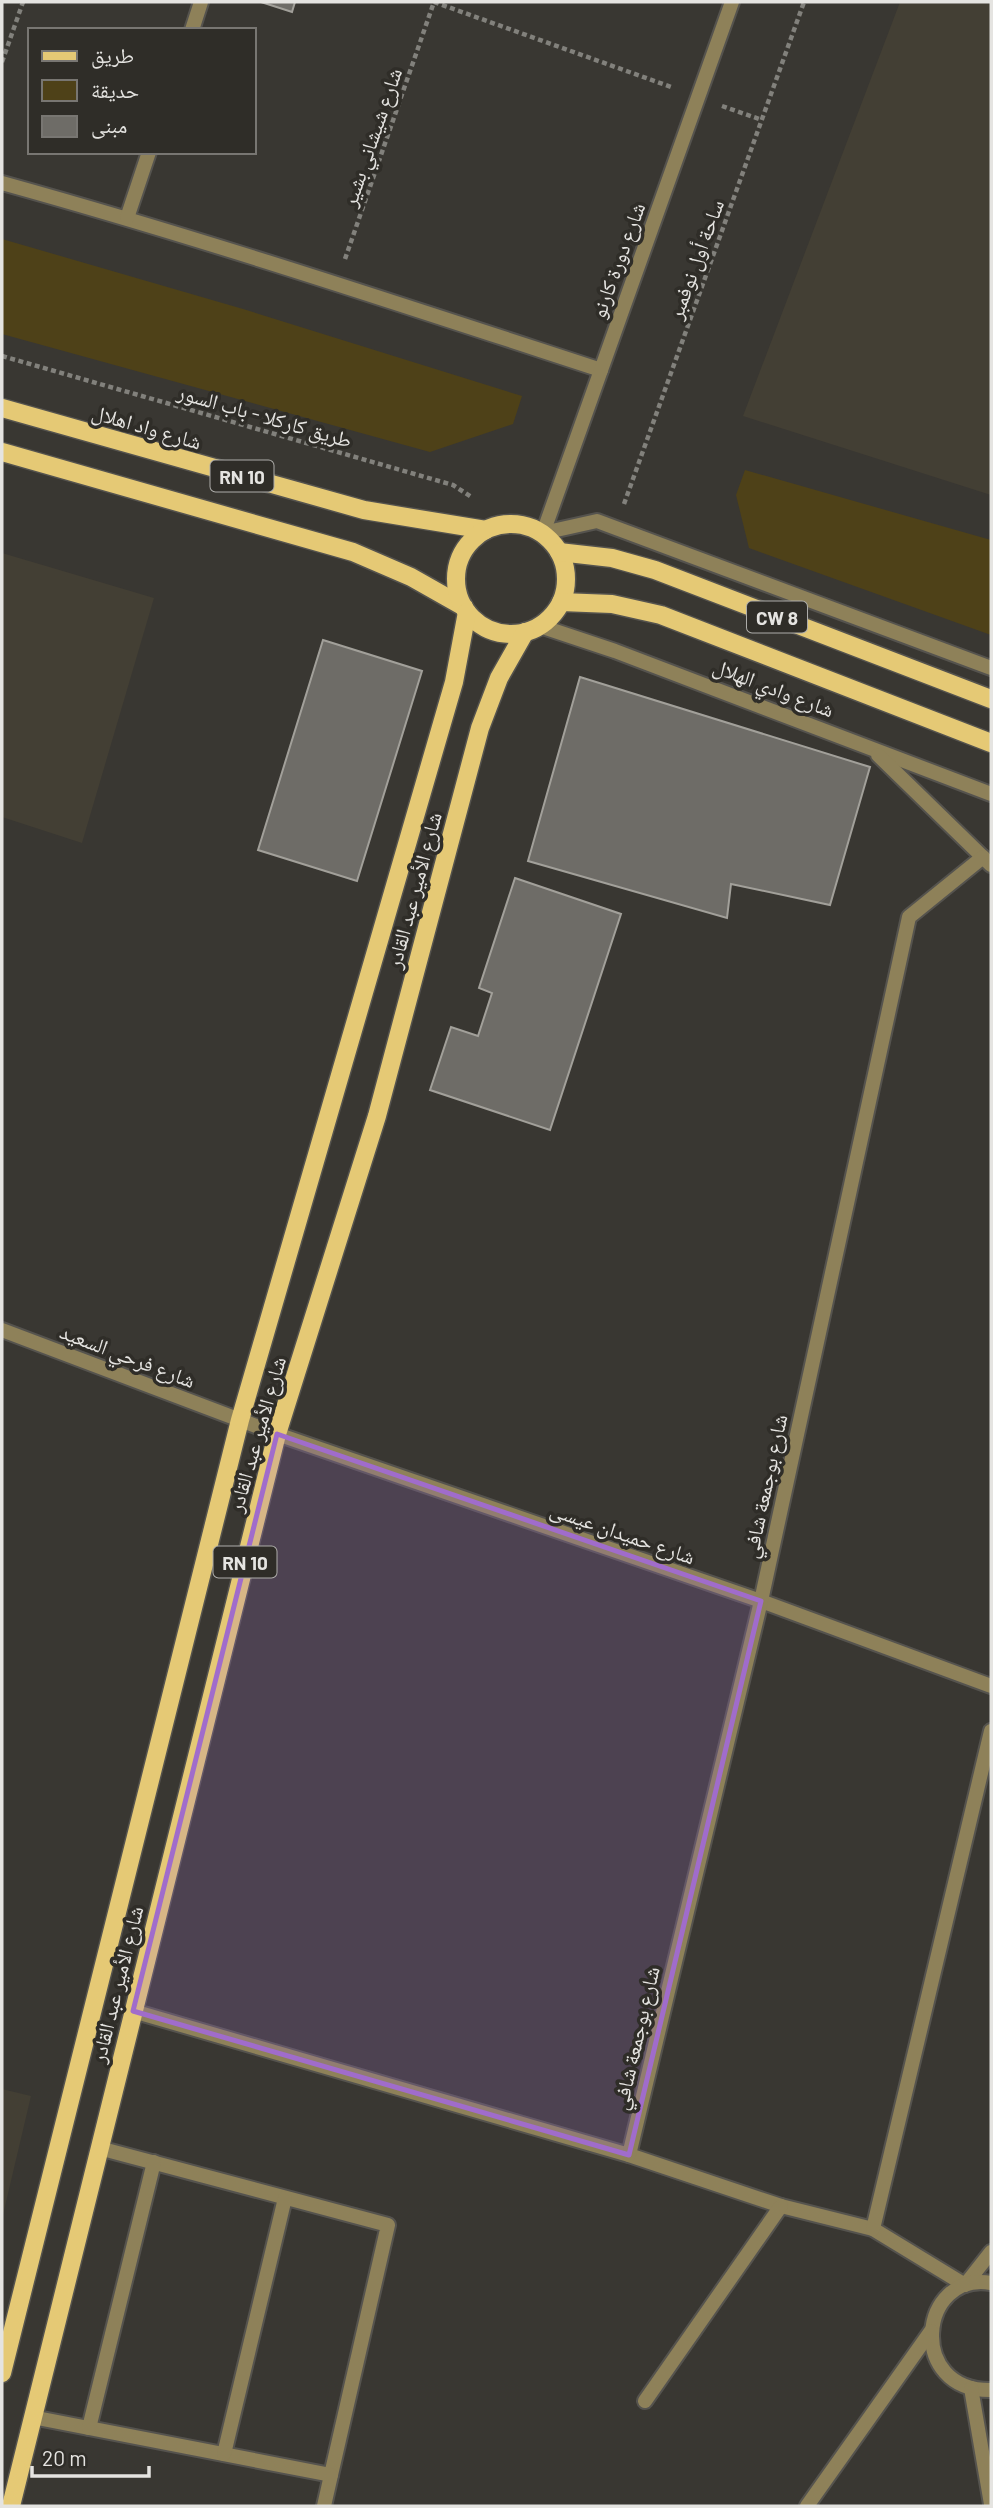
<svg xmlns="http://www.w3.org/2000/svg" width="993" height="2508" font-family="Barlow,'Noto Naskh Arabic',sans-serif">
	<rect width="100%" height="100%" fill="#393732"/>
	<g fill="#433f34">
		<path d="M900,2h91v493l-248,-79z"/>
		<path d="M2,553l152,45 -72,245 -80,-26z"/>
		<path d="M2,2089l29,7 -29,123z"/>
	</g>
	<g fill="#4e4118">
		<path d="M2,239l241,70 279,87 -9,28 -83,28 -428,-118z"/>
		<path d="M745,470l246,70v95l-242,-87 -13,-53z"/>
	</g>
	<g fill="#6e6c67" stroke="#a2a09a" stroke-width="2">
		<path d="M261,2h34l-3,10z"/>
		<path d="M323,640l99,31 -65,210 -99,-31z"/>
		<path d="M580,677l290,90 -40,138 -99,-21 -4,34 -199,-57z"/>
		<path d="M515,878l106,36 -71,216 -120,-40 21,-63 27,9 14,-43 -13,-5z"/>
	</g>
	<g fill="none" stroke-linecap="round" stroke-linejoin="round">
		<defs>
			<g id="minor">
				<path d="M192,30l9,-28"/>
				<path d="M2,183c202,56 400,122 599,187"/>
				<path d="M127,218l22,-66"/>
				<path d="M543,533l189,-531"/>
				<path d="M543,533l54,-12 394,147"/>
				<path d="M540,626l75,25 376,143"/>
				<path d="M878,755l113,110"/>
				<path d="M2,1330l275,104 484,167 230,85"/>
				<path d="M133,2011l496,144 152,51 92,23 92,56 26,-33"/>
				<path d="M99,2148l289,77 -57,250"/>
				<path d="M629,2155l132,-554 148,-684 74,-60"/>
				<path d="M873,2229l118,-498"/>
				<path d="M991,2283c-72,-12 -85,108 0,107"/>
				<path d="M971,2388l20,116"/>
				<path d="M645,2401l136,-195"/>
				<path d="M32,2417l299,58 -7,31"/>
				<path d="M89,2428l65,-266"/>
				<path d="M224,2454l61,-256"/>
				<path d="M807,2506l124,-175"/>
			</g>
			<g id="primary">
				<path d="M2,408l362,102 122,20"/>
				<path d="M2,452l351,100 58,25 53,30"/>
				<circle cx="511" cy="579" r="55"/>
				<path d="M559,552l53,6 43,12 336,129"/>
				<path d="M561,602l51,2 49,11 330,128"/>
				<path d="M2,2373l238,-953 214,-738 13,-70"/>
				<path d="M11,2506l266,-1072 100,-318 103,-388 19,-50 26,-46"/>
			</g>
		</defs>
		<use href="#minor" stroke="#55534e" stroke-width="18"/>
		<use href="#primary" stroke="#55534e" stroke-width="21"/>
		<g stroke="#82817c" stroke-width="4.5" stroke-dasharray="5 3.5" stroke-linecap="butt">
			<path d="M434,2l240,86"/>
			<path d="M2,62l21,-60"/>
			<path d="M722,106l40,14"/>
			<path d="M345,259l89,-257"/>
			<path d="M2,356l451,129 20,13"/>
			<path d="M624,504l180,-502"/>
		</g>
		<use href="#minor" stroke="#8e8159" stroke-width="14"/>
		<use href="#primary" stroke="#e5c975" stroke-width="18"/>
	</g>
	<path fill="#a06ccb" fill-opacity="0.2" stroke="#a06ccb" stroke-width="5" stroke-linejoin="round" d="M277,1434l484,167 -132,554 -496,-144z"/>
	<g text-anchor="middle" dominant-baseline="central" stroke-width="7" stroke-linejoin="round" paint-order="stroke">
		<g fill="#2f2d28" stroke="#aeadaa" stroke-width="2">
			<rect x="210.5" y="460.5" width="63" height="31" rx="5"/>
			<rect x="747" y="601.5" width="60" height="31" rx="5"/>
			<rect x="213.5" y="1546.5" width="63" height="31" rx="5"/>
		</g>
		<g font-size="19" font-weight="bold" fill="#e5e4e1">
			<text x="242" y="476">RN 10</text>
			<text x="777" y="617">CW 8</text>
			<text x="245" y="1562">RN 10</text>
		</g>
		<g font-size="21" fill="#e5e4e1" stroke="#2f2d28">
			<text transform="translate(371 137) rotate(-71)">شارع شيشاني بشير</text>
			<text transform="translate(695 259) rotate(-70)">ساحة أول نوفمبر</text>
			<text transform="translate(617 260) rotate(-70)">شارع دورة كارنو</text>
			<text transform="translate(265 415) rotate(16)">طريق كاركلا - باب السور</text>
			<text transform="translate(147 426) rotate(16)">شارع واد اهلال</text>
			<text transform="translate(774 687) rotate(21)">شارع وادي الهلال</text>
			<text transform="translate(413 890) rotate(-75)">شارع الأمير عبد القادر</text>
			<text transform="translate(128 1355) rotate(21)">شارع فرحي السعيد</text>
			<text transform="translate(256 1434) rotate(-74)">شارع الأمير عبد القادر</text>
			<text transform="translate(764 1486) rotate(-78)">شارع بوجمعة شافي</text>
			<text transform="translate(623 1532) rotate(19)">شارع حميدان عيسى</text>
			<text transform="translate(116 1984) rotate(-76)">شارع الأمير عبد القادر</text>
			<text transform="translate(635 2038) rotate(-77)">شارع بوجمعة شافي</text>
		</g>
	</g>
	<rect width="993" height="2508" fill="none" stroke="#e5e4e1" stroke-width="7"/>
	<rect x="28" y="28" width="228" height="126" fill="#2f2d28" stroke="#787672" stroke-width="2"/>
	<rect x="42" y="51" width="35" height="10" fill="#e5c975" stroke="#787672" stroke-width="2"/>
	<text x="91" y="63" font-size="21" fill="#e5e4e1">طريق</text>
	<rect x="42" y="80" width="35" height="21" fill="#4e4118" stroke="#787672" stroke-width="2"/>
	<text x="91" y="98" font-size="21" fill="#e5e4e1">حديقة</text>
	<rect x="42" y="116" width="35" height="21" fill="#6e6c67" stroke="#787672" stroke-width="2"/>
	<text x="91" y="133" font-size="21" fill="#e5e4e1">مبنى</text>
	<path d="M32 2466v10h117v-10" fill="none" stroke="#e5e4e1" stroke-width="3.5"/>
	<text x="42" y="2466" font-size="21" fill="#e5e4e1" stroke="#2f2d28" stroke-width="5" paint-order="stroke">20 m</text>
</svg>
